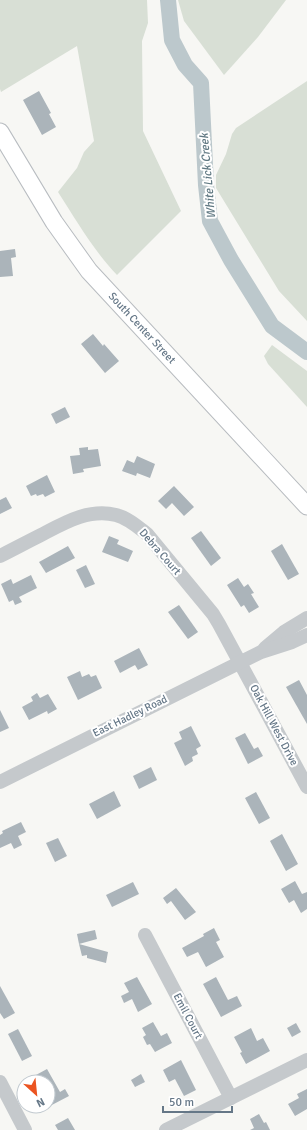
<svg xmlns="http://www.w3.org/2000/svg" width="307" height="1130" font-family="Signika,sans-serif">
	<rect width="100%" height="100%" fill="#f7f7f4"/>
	<g fill="#d8dfd5">
		<path d="M0,0h147l1,23 -6,18 1,90 38,80 -64,64c-23,-24 -41,-55 -59,-83l19,-24 7,-16 10,-11 -17,-95 -76,46 -1,-3z"/>
		<path d="M178,0h108l-28,37 -34,38 -40,-54z"/>
		<path d="M307,81v240l-28,-30 -63,-103v-13l10,-21 6,-20 4,-6z"/>
		<path d="M272,345l35,26v36l-39,-43 -4,-8z"/>
	</g>
	<g fill="none" stroke-linecap="round" stroke-linejoin="round">
		<path stroke="#bcc8cc" stroke-width="16" d="M168,0l4,40 13,25 16,18 5,102 4,36 21,39 41,66 35,26"/>
	</g>
	<g fill="#abb4ba">
		<path d="M39,91l12,22 -2,1 7,13 -14,8 -19,-35z"/>
		<path d="M15,249l1,8 -5,1 2,18 -13,1v-26z"/>
		<path d="M93,334l10,12 1,-2 15,17 -14,12 -24,-29z"/>
		<path d="M65,407l5,10 -14,7 -5,-10z"/>
		<path d="M88,447v3l10,-1 3,17 -18,3 1,3 -11,2 -3,-18 10,-1 -1,-7z"/>
		<path d="M137,456l18,8 -5,14 -13,-5 -1,3 -14,-5 5,-11 7,3z"/>
		<path d="M47,475l8,17 -10,5 -2,-3 -6,2 -1,-2 -5,2 -5,-10z"/>
		<path d="M174,486l20,21 -10,9 -12,-13 -6,6 -8,-8z"/>
		<path d="M6,497l6,11 -12,6v-14z"/>
		<path d="M201,531l20,27 -10,8 -20,-28z"/>
		<path d="M109,536l10,4 -2,4 16,7 -5,11 -26,-10z"/>
		<path d="M282,544l17,30 -11,6 -17,-29z"/>
		<path d="M68,546l7,12 -29,15 -7,-11z"/>
		<path d="M86,565l9,19 -10,4 -9,-18z"/>
		<path d="M31,575l6,13 -18,9 3,5 -7,3 -2,-5 -4,2 -8,-18 10,-5 2,5z"/>
		<path d="M238,578l6,9 4,-3 6,9 -3,1 8,13 -10,6 -5,-8 -3,2 -14,-22z"/>
		<path d="M179,605l19,27 -10,7 -20,-27z"/>
		<path d="M139,648l9,17 -10,5 -3,-5 -15,8 -6,-12z"/>
		<path d="M80,671l2,6 7,-3 2,3 5,-2 6,13 -24,12 -11,-23z"/>
		<path d="M299,680l8,15v29l-21,-37z"/>
		<path d="M37,693l3,5 8,-4 9,15 -9,5 -1,-3 -18,9 -7,-13 11,-6 -2,-4z"/>
		<path d="M0,710l9,18 -9,4z"/>
		<path d="M191,726l10,20 -5,3 2,5 -6,3 1,4 -8,5 -11,-23 8,-4 -3,-7z"/>
		<path d="M245,733l9,16 4,-2 5,9 -15,8 -13,-26z"/>
		<path d="M151,767l6,13 -18,9 -6,-13z"/>
		<path d="M114,791l7,15 -24,13 -8,-15z"/>
		<path d="M256,792l14,26 -11,6 -14,-26z"/>
		<path d="M21,822l5,10 -8,4 4,9 -8,4 -3,-6 -11,5v-13l3,-2 -1,-2z"/>
		<path d="M282,834l16,30 -12,7 -16,-30z"/>
		<path d="M58,838l9,18 -12,6 -9,-19z"/>
		<path d="M295,881l7,13 5,-2v17l-6,4 -7,-13 -5,3 -8,-14z"/>
		<path d="M133,882l6,12 -27,13 -6,-12z"/>
		<path d="M176,888l20,24 -11,8 -14,-19 -4,3 -4,-6z"/>
		<path d="M214,928l6,12 -4,2 8,15 -18,10 -8,-15 -11,5 -5,-9 22,-12 -1,-2z"/>
		<path d="M95,930l2,9 -18,5 -2,-10z"/>
		<path d="M79,944l29,8 -2,11 -19,-5v-3l-5,1z"/>
		<path d="M137,977l15,27 -14,8 -6,-13 -8,4 -3,-7 8,-4 -5,-9z"/>
		<path d="M216,977l12,23 9,-4 5,10 -21,11 -18,-33z"/>
		<path d="M0,986l15,27 -11,6 -4,-6z"/>
		<path d="M153,1022l8,14 6,-3 5,10 -17,9 -5,-8 -3,1 -4,-8 3,-2 -4,-7z"/>
		<path d="M296,1023l5,9 -9,5 -5,-9z"/>
		<path d="M251,1028l6,13 6,-3 7,13 -24,13 -6,-11 2,-1 -8,-15z"/>
		<path d="M18,1029l14,27 -10,5 -14,-27z"/>
		<path d="M181,1060l15,30 -12,6 -9,-17 -6,3 -6,-12z"/>
		<path d="M47,1069l13,23 5,-3 4,7 -21,11v-25h-25z"/>
		<path d="M141,1074l4,8 -10,5 -4,-7z"/>
		<path d="M307,1089v20l-12,7 -7,-12 11,-6 -2,-4z"/>
		<path d="M259,1114l5,9 2,-1 4,8h-20l4,-2 -4,-9z"/>
		<path d="M68,1118l7,12h-17l-3,-5z"/>
	</g>
	<g fill="none" stroke-linecap="round" stroke-linejoin="round">
		<defs>
			<path id="major" d="M0,132l54,90 35,49 218,235"/>
		</defs>
		<use href="#major" stroke="#b8bcc0" stroke-width="19"/>
		<g stroke="#c5c9cc" stroke-width="14">
			<path d="M0,556c14,-7 27,-14 41,-21 23,-12 48,-27 75,-20 12,3 22,12 31,19l66,80 6,10 88,163"/>
			<path d="M265,648l19,-16 23,-14"/>
			<path d="M0,782l261,-130 31,-10 15,-7"/>
			<path d="M145,935l86,163"/>
			<path d="M0,1082l25,48"/>
			<path d="M166,1130l141,-70"/>
		</g>
		<use href="#major" stroke="#fff" stroke-width="17"/>
	</g>
	<g text-anchor="middle" dominant-baseline="central" stroke-width="4" stroke-linejoin="round" paint-order="stroke">
		<g font-size="11" fill="#657787" stroke="#fff">
			<text transform="translate(142 328) rotate(47)">South Center Street</text>
			<text transform="translate(160 552) rotate(49)">Debra Court</text>
			<text transform="translate(130 716) rotate(-26)">East Hadley Road</text>
			<text transform="translate(274 725) rotate(62)">Oak Hill West Drive</text>
			<text transform="translate(188 1016) rotate(62)">Emil Court</text>
		</g>
		<g font-size="12" font-style="italic" fill="#617983" stroke="#fff">
			<text transform="translate(208 176) rotate(-95)">White Lick Creek</text>
		</g>
	</g>
	<g transform="translate(36 1094) rotate(153)"><circle r="19" fill="#ffffff" stroke="#c1c9cf"/>
	<path d="M0-3L7 15L0 10L-7 15Z" fill="#eb5421"/>
	<text y="-6" font-size="11" font-weight="bold" text-anchor="middle" fill="#657787">N</text>
	</g>
	<path d="M163 1106v6h69v-6" fill="none" stroke="#657787" stroke-width="2"/>
	<text x="169" y="1106" font-size="12" fill="#657787" stroke="#ffffff" stroke-width="3" paint-order="stroke">50 m</text>
</svg>
